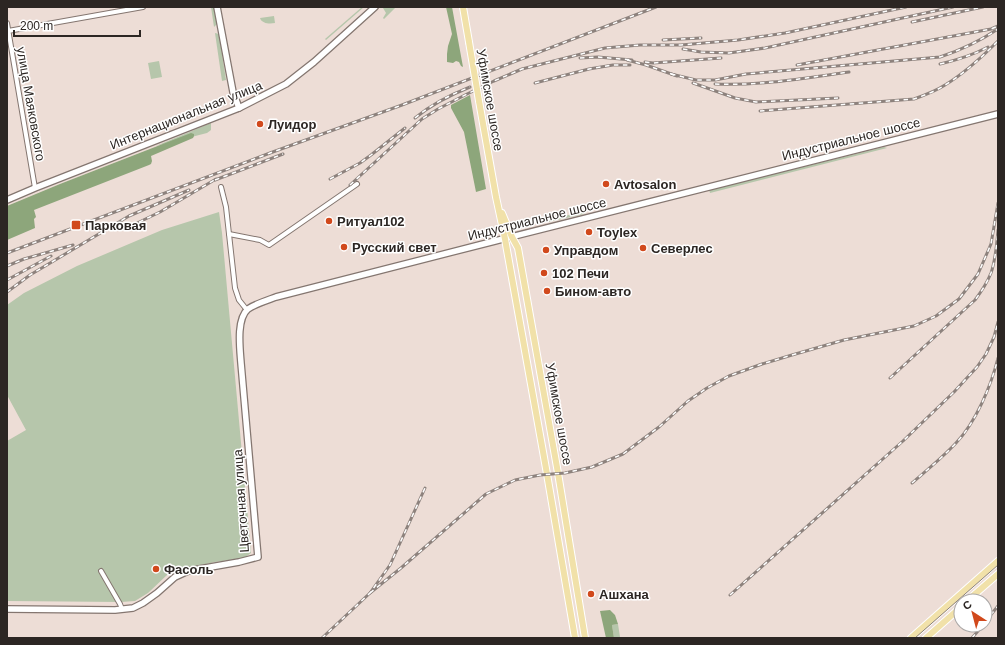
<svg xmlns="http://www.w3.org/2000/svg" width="1005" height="645" font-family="Arial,sans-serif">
	<rect width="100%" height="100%" fill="#edddd6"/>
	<g fill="#b6c6ab">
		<path d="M211,7h4l2,17 -3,3z"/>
		<path d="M362,7h2l-38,33 -1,-1z"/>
		<path d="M384,7h12l-12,12 -1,-1 3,-5 -3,-5z"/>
		<path d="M274,16l1,7c-5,1 -13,1 -15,-5z"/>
		<path d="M215,33l4,1 7,46 -4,1z"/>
		<path d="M159,61l3,16 -11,2 -3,-16z"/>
		<path d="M211,123v7l-4,3 -51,13z"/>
		<path d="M884,147l3,1 -177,45 -1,-3z"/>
		<path d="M586,211l-1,2 -1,1 -35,8 -2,-2z"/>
		<path d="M219,212l3,21 29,320 -7,5 -29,4 -28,6 -20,7 -19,18 -13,8 -14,1 -114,-1v-160l19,-11 -19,-35v-90l17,-12 53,-27 85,-36z"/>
		<path d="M618,624l2,13 -6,1 -2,-13z"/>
	</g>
	<g fill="#8da67b">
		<path d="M446,7h6l11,60 -2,-1 -2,-4 -3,-1 -3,2 -6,-1v-8l1,-8 4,-12z"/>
		<path d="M470,95l16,94 -10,3 -12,-60 -13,-24v-3z"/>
		<path d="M191,133l3,1v2l-1,2 -42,18 1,5 -1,3 -2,1 -115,45 2,7 -2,2 1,9 -28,12v-34l53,-22z"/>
		<path d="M610,610l5,5 3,9 -6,1 2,13h-8l-6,-27z"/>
	</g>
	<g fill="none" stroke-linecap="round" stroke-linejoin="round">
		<defs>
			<g id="street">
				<path d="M7,23l28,165"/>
				<path d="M8,31l135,-24"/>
				<path d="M221,187l5,20 9,81 4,12 8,10"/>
				<path d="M229,234l31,6 9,5 88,-61"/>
				<path d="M101,571l19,33 2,5"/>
			</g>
			<g id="secondary">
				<path d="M217,7l16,85 6,16"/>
				<path d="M7,200l28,-12 204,-80 47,-24 28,-22 61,-55"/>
				<path d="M7,609l108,1 18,-2 10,-5 14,-10 18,-16 13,-6 51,-9 19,-5 -17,-194c-1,-14 -5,-44 7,-54 7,-5 20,-9 28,-12l219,-56 503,-127"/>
			</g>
			<g id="primary">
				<path d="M463,7l6,35"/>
				<path d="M479,101l17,96 9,42 42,235 28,164"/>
				<path d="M502,213l10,24 6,11 40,225 27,165"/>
				<path d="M967,601l31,-27"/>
				<path d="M911,638l87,-77"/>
				<path d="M926,638l35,-31"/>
			</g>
		</defs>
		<use href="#street" stroke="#847670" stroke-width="6"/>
		<use href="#secondary" stroke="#847670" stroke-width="8"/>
		<use href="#primary" stroke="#fff" stroke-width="8"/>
		<use href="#street" stroke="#fff" stroke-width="4"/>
		<use href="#secondary" stroke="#fff" stroke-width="5.5"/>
		<use href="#primary" stroke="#f1e1a9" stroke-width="6"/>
		<path stroke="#8d827d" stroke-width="1" d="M915,638l83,-73"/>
		<defs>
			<g id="rail">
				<path d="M912,22l71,-15"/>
				<path d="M663,40l38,-2"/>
				<path d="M683,49l18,3 28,1 36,-5 188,-41"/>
				<path d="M580,58l18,-1 34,3"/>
				<path d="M627,60l19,5 31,11"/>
				<path d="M645,62l8,1 68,-5"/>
				<path d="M940,64c17,-4 33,-9 48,-17"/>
				<path d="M797,65l178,-33 16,-3 7,-3"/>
				<path d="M671,74l25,6h19l31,-6 194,-17c21,-7 40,-16 58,-28"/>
				<path d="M535,83l54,-14 24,-4h17"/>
				<path d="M693,83l42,15 21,4 82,-4"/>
				<path d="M715,84c45,2 90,-6 134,-12"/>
				<path d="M760,111l154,-12c11,-4 22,-8 31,-14 20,-12 37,-28 53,-44"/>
				<path d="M415,118c17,-14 35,-23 55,-31"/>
				<path d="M330,179l30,-16 11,-8 34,-27"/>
				<path d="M215,180l68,-26"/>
				<path d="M350,185l72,-66 16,-10 29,-15 27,-13 28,-12 83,-21 35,-3h41l57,-5 47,-7 121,-26"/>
				<path d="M131,226l29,-14 56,-33"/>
				<path d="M7,253l263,-100 132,-48 254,-98"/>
				<path d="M7,266l17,-7 49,-14"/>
				<path d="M7,280l44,-24"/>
				<path d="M7,292l23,-17 99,-59 60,-26"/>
				<path d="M890,378l85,-78c6,-8 12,-17 16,-27 4,-11 6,-31 7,-43"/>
				<path d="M912,483c15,-13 30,-25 44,-40 20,-21 35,-57 42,-85"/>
				<path d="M370,593l31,-25 85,-74 29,-14 25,-5 25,-2 27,-6 31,-13 36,-27 29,-26 19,-13 22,-12 33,-12 30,-9 52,-15 70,-14 22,-10 23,-17 19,-25 13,-30 7,-41"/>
				<path d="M730,595l173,-154 51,-49 23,-25 9,-13 8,-17 4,-15"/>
				<path d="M985,622l13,-16"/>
				<path d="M322,638l48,-45 20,-28 35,-77"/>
				<path d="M972,638l11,-13"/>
			</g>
		</defs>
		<use href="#rail" stroke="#8d827d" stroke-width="3"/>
		<use href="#rail" stroke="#fff" stroke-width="1.5" stroke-dasharray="4.5" stroke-linecap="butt"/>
		<defs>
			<path id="primary-bridge" d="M469,42l10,59"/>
		</defs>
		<use href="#primary-bridge" stroke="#fff" stroke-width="8" stroke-linecap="butt"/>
		<use href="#primary-bridge" stroke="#f1e1a9" stroke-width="6"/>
	</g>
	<g fill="#d1491c" stroke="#fff" stroke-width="1.5">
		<circle cx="260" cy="124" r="4"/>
		<circle cx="606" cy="184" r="4"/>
		<circle cx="329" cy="221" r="4"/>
		<rect x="71" y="220" width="10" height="10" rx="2"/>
		<circle cx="589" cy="232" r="4"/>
		<circle cx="344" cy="247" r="4"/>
		<circle cx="643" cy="248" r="4"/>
		<circle cx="546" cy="250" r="4"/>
		<circle cx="544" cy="273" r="4"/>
		<circle cx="547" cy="291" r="4"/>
		<circle cx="156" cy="569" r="4"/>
		<circle cx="591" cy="594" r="4"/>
	</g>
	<g text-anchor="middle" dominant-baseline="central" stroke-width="3" stroke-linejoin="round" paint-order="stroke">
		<g font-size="13" fill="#2c2623" stroke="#fff">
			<text transform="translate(490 100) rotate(80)">Уфимское шоссе</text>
			<text transform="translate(31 104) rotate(80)">улица Маяковского</text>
			<text transform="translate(186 115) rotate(-22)">Интернациональная улица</text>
			<text transform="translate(851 139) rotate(-14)">Индустриальное шоссе</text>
			<text transform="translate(537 219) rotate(-14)">Индустриальное шоссе</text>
			<text transform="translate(559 414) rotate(80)">Уфимское шоссе</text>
			<text transform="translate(241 501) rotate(-94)">Цветочная улица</text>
		</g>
		<g font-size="13" font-weight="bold" fill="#2c2623" stroke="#fff" text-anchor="start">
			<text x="268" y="124">Луидор</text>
			<text x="614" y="184">Avtosalon</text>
			<text x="337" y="221">Ритуал102</text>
			<text x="85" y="225">Парковая</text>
			<text x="597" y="232">Toylex</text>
			<text x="352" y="247">Русский свет</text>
			<text x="651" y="248">Северлес</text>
			<text x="554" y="250">Управдом</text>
			<text x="552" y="273">102 Печи</text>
			<text x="555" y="291">Бином-авто</text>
			<text x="164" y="569">Фасоль</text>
			<text x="599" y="594">Ашхана</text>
		</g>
	</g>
	<rect width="1005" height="645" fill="none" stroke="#2c2623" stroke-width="16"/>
	<g transform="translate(973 613) rotate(324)"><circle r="19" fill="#ffffff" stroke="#aba8a7"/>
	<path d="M0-3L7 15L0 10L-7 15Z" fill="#d1491c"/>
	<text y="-6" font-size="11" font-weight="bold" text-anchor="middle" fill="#2c2623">С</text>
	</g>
	<path d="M14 30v6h126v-6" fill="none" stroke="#2c2623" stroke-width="2"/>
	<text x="20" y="30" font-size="12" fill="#2c2623" stroke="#ffffff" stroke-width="3" paint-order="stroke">200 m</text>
</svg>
